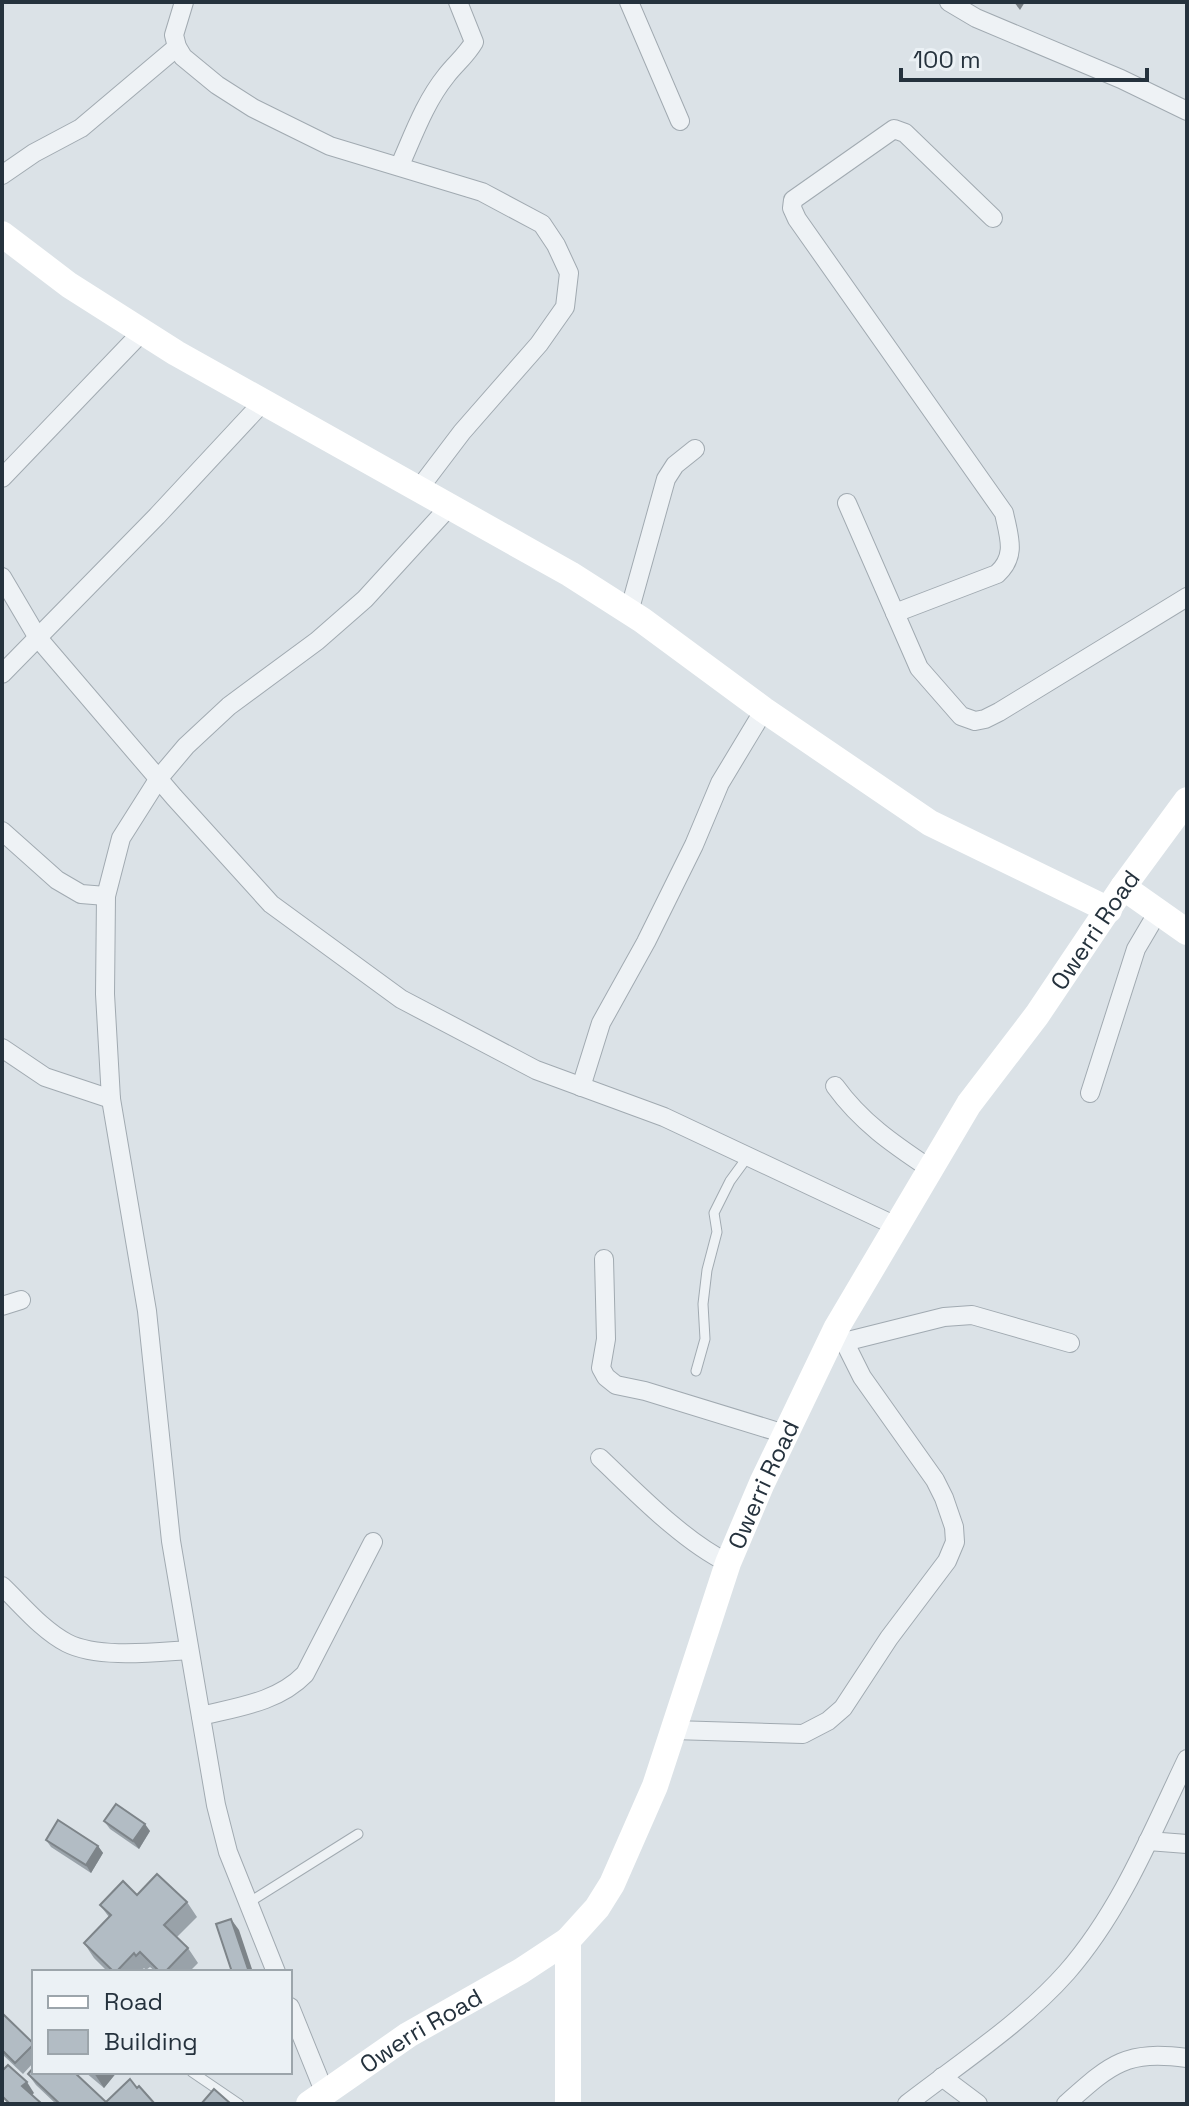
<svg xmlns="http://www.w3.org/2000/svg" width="1189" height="2106" font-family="'Space Grotesk',sans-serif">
	<rect width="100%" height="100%" fill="#dbe2e7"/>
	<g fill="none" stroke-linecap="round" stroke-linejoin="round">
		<defs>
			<g id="lane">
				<path d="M696,1371l9,-32 -2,-35 4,-34 10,-38 -3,-19 16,-32 19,-26"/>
				<path d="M248,1903l110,-69"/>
				<path d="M192,2072l47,32"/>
			</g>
			<g id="street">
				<path d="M184,2l-10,33 3,12 6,10 34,28 36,23 77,38 152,46 60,32 14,21 13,28 -4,34 -26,37 -77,88 -44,58"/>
				<path d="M629,2l51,119"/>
				<path d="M949,2l27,16 145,61 66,32"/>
				<path d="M400,165c13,-29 25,-63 46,-89 9,-12 20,-20 28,-34l-16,-40"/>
				<path d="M2,175l32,-22 47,-25 96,-81"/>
				<path d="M2,478l140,-146"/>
				<path d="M847,503l72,165 42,48 14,5 10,-2 14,-7 188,-115"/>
				<path d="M2,577l36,61 136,159 97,107 130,95 135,71 128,47 232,109"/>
				<path d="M629,612l37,-133 9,-14 20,-16"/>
				<path d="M895,613l102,-39c20,-18 12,-37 7,-61l-207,-294 -5,-11 1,-8 101,-71 11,4 88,85"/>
				<path d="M2,674l155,-158 106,-114"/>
				<path d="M2,831l55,49 24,14 25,2"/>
				<path d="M2,1048l43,29 66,22"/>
				<path d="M835,1086c26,36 58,58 94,82"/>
				<path d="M581,1087l20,-64 45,-81 48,-97 26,-62 44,-73"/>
				<path d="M1090,1093l46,-144 23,-39"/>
				<path d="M604,1259l2,80 -5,29 5,9 10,8 29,6 140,43"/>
				<path d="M2,1306l19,-6"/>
				<path d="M844,1342l100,-25 28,-2 98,28"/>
				<path d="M600,1458c37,35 83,83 128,105"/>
				<path d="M2,1586c20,19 40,44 65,57 31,16 89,9 122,7"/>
				<path d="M201,1716c37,-9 77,-14 104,-42l68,-132"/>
				<path d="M673,1730l130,4 25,-13 15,-13 46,-70 58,-77 8,-19 -1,-15 -10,-29 -9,-18 -73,-103 -25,-50"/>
				<path d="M1148,1841l39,3"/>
				<path d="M276,1972l-48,-120 -12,-47 -45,-264 -24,-230 -36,-212 -6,-105 1,-98 15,-58 38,-60 27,-32 43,-40 88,-65 48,-42 84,-92"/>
				<path d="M290,2007l34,84"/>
				<path d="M942,2077l36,27"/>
				<path d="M907,2104c53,-41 116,-82 160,-132 54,-62 85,-140 120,-213"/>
				<path d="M1066,2104c45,-40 59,-54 121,-46"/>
			</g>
		</defs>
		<use href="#lane" stroke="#a1aab1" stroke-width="11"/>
		<use href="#street" stroke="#a1aab1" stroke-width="20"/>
		<use href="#lane" stroke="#eef2f5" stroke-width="9"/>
		<use href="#street" stroke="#eef2f5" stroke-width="18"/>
		<g stroke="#fff" stroke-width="26">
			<path d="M2,234l67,51 107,68 394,221 72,46 122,90 166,113 179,87"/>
			<path d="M1123,887l64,45"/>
			<path d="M568,1940v164"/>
			<path id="s1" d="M309,2104l99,-69 113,-64 47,-31 29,-32 15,-24 43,-98 73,-223 34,-80 75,-156 132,-223 68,-89 86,-128 64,-87"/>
		</g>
	</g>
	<g fill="#99a2a9">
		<path d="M104,1821l46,10 -11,18 -29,-20z"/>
		<path d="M46,1840l52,6 5,7 -12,20 -40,-26z"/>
		<path d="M137,1895l50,7 10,15 -20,20 11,11 10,15 -9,9h-33l-6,-5 -4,3 -2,-2 -4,4h-32l-14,-14 -10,-15 25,-26 -9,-12z"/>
		<path d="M2,2013l32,31v18l-11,12 -21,-20z"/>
		<path d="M85,2072h32l-13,16z"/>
		<path d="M28,2074l78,28 31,-14 18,16h-99l-20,-19z"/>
	</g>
	<g fill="#7d8489">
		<path d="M1014,2h11l-5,8z"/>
		<path d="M145,1824l5,7 -11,18 -6,-8z"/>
		<path d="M98,1846l5,7 -12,20 -5,-8z"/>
		<path d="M231,1919l8,11 14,42h-4z"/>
		<path d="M95,2072h22l-13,16 -10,-15z"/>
		<path d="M27,2082l7,11 -4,4 -8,-11z"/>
	</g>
	<g fill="#b2bcc4" stroke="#7d8489" stroke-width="2">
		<path d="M116,1804l29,20 -12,17 -29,-20z"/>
		<path d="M58,1820l40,26 -12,19 -40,-25z"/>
		<path d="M157,1874l30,28 -23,23 24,23 -23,24h-5l-20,-20 -4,4 -2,-3 -18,19h-2l-30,-29 27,-28 -11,-10 23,-24 14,14z"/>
		<path d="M231,1919l18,53h-17l-16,-48z"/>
		<path d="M2,2013l32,31 -19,19 -13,-13z"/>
		<path d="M8,2065l19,17 -5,4 20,18h-32l-8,-8v-25z"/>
		<path d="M34,2067v5h40l32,30 -2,2h-44l-32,-30z"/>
		<path d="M130,2079l7,9 2,-2 16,18h-48l-1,-2z"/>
		<path d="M214,2089l17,15h-30z"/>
	</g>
	<g text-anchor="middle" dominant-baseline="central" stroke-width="6" stroke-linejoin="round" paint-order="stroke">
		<g font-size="24" fill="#25323d" stroke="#ebf1f5">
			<text stroke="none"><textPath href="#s1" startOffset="1454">Owerri Road</textPath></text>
			<text stroke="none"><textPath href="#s1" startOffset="806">Owerri Road</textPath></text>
			<text stroke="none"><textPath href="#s1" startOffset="134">Owerri Road</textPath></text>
		</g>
	</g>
	<rect width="1189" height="2106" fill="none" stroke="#25323d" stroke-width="8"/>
	<rect x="32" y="1970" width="260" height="104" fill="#ebf1f5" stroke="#9ca5ab" stroke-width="2"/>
	<rect x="48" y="1996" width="40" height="12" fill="#ffffff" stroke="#9ca5ab" stroke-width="2"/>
	<text x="104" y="2010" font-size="24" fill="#25323d">Road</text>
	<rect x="48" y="2030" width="40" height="24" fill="#b2bcc4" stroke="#9ca5ab" stroke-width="2"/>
	<text x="104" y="2050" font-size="24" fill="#25323d">Building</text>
	<path d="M901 68v12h246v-12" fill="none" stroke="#25323d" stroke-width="4"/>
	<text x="913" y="68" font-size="24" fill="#25323d" stroke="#ebf1f5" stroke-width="6" paint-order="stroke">100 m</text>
</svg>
